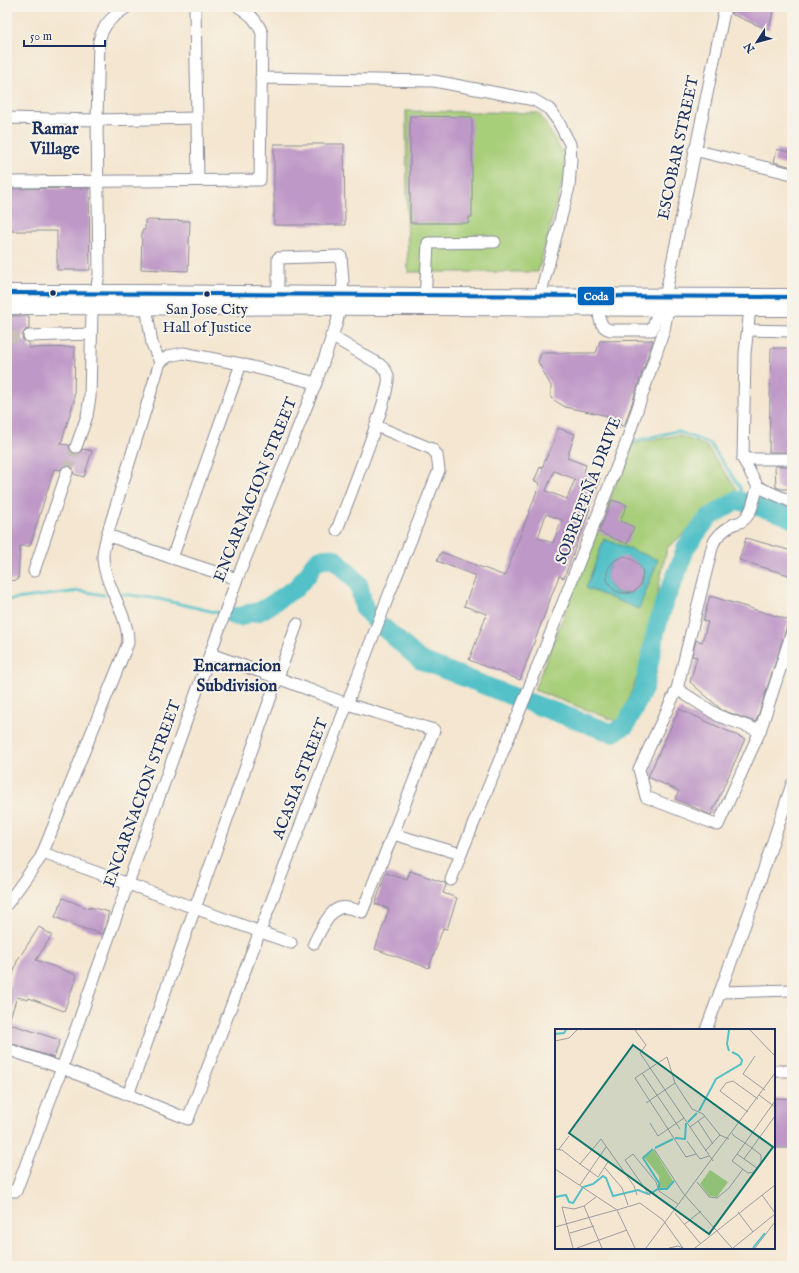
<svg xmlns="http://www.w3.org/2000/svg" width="799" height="1273" font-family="'IM FELL English',serif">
	<rect width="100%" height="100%" fill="#f7f3e8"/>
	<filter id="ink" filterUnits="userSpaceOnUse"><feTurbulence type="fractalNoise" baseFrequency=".025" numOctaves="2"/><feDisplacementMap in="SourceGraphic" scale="8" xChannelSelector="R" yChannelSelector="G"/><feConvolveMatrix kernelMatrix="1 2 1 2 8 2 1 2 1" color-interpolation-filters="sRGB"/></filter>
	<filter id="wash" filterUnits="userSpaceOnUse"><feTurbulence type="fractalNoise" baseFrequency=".012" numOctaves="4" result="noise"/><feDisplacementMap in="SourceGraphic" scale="16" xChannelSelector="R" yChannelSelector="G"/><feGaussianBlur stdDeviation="0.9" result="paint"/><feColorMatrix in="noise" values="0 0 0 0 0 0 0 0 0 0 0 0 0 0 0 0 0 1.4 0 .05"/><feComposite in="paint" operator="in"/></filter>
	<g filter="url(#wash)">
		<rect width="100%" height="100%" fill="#f4e6d0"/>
		<g fill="#a7ce79" stroke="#617e6c">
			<path d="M406,111l133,2 29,49 -30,110h-130z"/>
			<path d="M678,435l28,11 31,43 -70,59 -25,117 -23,57 -85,-32 98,-246z"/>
		</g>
		<path fill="#53c1c7" stroke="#377892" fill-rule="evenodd" d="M604,539l54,21 -19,49 -53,-21zM628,558c36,15 -4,54 -19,26 -4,-8 -2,-21 7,-24 4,-1 9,-1 12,-2z"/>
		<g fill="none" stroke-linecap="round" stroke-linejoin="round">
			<g stroke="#53c1c7" stroke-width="3">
				<path d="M632,442l45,-11 33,13 30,43 3,15"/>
				<path d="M123,594l36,5 60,14"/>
				<path d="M7,600l73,-9 24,4"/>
			</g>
			<g stroke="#53c1c7" stroke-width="19">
				<path d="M234,616l6,1 10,-4 8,-1 11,-6 19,-13 8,-5 13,-15 4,-8 7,-6 13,-1 19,18 7,9 5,23 8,9"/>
				<path d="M384,628l36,32 94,37"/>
				<path d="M528,702l84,31 14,-8 18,-37 12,-58 9,-30 13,-30 8,-23 22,-29 29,-18 48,15 7,4"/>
			</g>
		</g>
		<g id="blocks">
			<g fill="#be98c7" fill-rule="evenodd">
				<path d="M733,7h41l-5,23 -38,-16z"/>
				<path d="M410,116l62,1v100h-3v6h-59z"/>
				<path d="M274,144h70l1,81h-71z"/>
				<path d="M777,149l15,4v14l-18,-5z"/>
				<path d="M89,188l1,82h-33v-39h-50v-42z"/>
				<path d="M145,220l45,1 -2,50 -47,-2 1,-39h3z"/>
				<path d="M7,316h22v13l-4,1 -3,6 1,4 6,3v5l46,-1 -1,54 -13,43 8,1 1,6 4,3 6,-1 3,-4 9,2 -8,26 -10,-3 -2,-6 -3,-3 -6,2 -3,3 -6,-1 -24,77h-10l-2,34 -11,1z"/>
				<path d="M653,340l-29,87 -20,-12 -39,-8 -14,-9v-12l-13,-24 3,-9h55l4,-12z"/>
				<path d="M771,348h21v104h-23z"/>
				<path d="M558,428l17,6 -8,24 19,7 -2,7 16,6 -11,30h1l-26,70 -5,-2 -39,104 -51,-20 18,-46 -23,-8 12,-30 -39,-15 4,-9 64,24 35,-93 -6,-2 6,-14 2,1 7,-17h1zM554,471l21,8 -8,20 -21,-8zM546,514l16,6 -9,23 -15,-5z"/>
				<path d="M775,466h17v23h-11l-5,-2z"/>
				<path d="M612,500l15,5 -7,16 14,6 -7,17 -28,-12z"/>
				<path d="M746,538l46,13v25l-53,-16z"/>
				<path d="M625,556l10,5 5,5 3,6 -1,7 -2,7 -5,5 -7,2h-7l-7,-3 -4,-5 -3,-6v-7l3,-7 5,-5z"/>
				<path d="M710,596l79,24 -33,102 -34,-12 -32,-28 7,-25 -5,-1 4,-16 6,2 6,-20 -5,-1z"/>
				<path d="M679,709l66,30 -34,76 -36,-16 4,-8 -31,-14z"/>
				<path d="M410,871l35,12 1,2 -3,8 14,5 -10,31 -4,-1 -14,40 -54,-19 14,-40 -14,-5 11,-31 21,7z"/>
				<path d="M63,898l27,11v-2l19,5 -6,22 -21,-6 -27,-11z"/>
				<path d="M39,927l13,8 -16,25 41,15 -13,36 -35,-13 -1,2 -11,-3 -8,24h-2v-27l10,-33z"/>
				<path d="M7,1023l53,17 -6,18 -47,-16z"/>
				<path d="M774,1098l18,1v49h-18z"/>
			</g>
		</g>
	</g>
	<g filter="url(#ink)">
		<use href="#blocks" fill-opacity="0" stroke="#888a97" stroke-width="1"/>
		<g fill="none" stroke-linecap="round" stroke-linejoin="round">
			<g stroke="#c9c1b9" stroke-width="11" stroke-dasharray="11 5.5" stroke-linecap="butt">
				<path d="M7,337l22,-1"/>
				<path d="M67,472l9,-25"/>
			</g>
			<defs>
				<g id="minor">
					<path d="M195,7l3,173"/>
					<path d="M261,78l173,3 100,19 15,9 9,12 12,23 1,16 -2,27 -29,109"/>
					<path d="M7,118l90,2 100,-2"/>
					<path d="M694,150l98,24"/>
					<path d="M7,182l253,-2 2,-147c-5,-13 -12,-19 -23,-26"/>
					<path d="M600,301c-1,12 -3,25 10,29h42l7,-22"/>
					<path d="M425,302l3,-59 67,-1"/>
					<path d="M750,309l-5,44 -2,106 15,28c-5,12 -5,27 -16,34 -2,2 -6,2 -8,3 -9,5 -17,11 -21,20l-36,145 -38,80 7,28 72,28 42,-94 32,-99"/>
					<path d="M748,330l44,1"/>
					<path d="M29,336l62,-2"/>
					<path d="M331,336l48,28c4,3 8,7 9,12 4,17 -43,131 -51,154"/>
					<path d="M160,362l9,-6 14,-3 58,11 75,19"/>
					<path d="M76,447l11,-31 3,-19 2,-86 7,-36 -2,-155 2,-79c4,-17 14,-25 28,-34"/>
					<path d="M743,459h49"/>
					<path d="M758,487l34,15"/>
					<path d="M107,535l65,23 65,21"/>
					<path d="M172,558l69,-194"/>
					<path d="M34,571l33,-99"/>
					<path d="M210,654l68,24 69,26 87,26 -72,182c-6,-2 -15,-6 -22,-4 -11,2 -21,26 -26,35"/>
					<path d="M677,689l42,27 41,15"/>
					<path d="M393,834l68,20 66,-161 98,-247 39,-116 4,-22 -3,-11 60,-290"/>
					<path d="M43,853l248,90"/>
					<path d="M451,880l10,-26"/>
					<path d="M7,904l34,-47 87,-214c1,-29 -25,-59 -25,-87 0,-7 3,-14 4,-21l53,-173 -8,-18 -7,-45"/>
					<path d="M720,992l72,-2"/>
					<path d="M706,1030l46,-125 40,-121"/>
					<path d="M7,1049l55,19 126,51 200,-522 51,-127 -2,-15 -5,-6 -56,-23"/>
					<path d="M774,1071h18"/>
					<path d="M128,1095l169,-471"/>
					<path d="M7,1191h9l46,-123 175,-489 79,-196 21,-61 3,-15 3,-25 -2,-26 -63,2v26l-2,10"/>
				</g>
				<g id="highway">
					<path d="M7,293h138l280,3 367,1"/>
					<path d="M7,306l785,2"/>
				</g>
			</defs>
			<use href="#minor" stroke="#888a97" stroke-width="13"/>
			<use href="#highway" stroke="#888a97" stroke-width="18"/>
			<use href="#minor" stroke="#fff" stroke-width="11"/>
			<use href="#highway" stroke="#fff" stroke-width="16"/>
			<defs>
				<path id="bus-1" d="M7,293l785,4"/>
			</defs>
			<use href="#bus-1" stroke="#f7f3e8" stroke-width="7"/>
			<use href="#bus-1" stroke="#0065bd" stroke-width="4"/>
		</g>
	</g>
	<g fill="#1b2f5e" stroke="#f7f3e8" stroke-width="1.5">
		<circle cx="53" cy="293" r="3.5"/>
		<circle cx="207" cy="294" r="3.5"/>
	</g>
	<g text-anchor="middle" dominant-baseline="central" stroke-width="4" stroke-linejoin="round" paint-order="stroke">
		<g font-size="15" fill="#1b2f5e" stroke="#f7f3e8">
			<text x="207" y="309">San Jose City<tspan x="207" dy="18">Hall of Justice</tspan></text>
		</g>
		<g font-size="16" fill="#1b2f5e" stroke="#f7f3e8">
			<text transform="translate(679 148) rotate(-78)">ESCOBAR STREET</text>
			<text transform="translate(256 490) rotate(-68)">ENCARNACION STREET</text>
			<text transform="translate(589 491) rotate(-69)">SOBREPEÑA DRIVE</text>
			<text transform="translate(301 779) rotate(-69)">ACASIA STREET</text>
			<text transform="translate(143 794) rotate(-70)">ENCARNACION STREET</text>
		</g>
		<g font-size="17" font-weight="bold" fill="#1b2f5e" stroke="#f7f3e8">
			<text x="55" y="129">Ramar<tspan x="55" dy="20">Village</tspan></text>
			<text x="237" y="666">Encarnacion<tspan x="237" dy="20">Subdivision</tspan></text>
		</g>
	</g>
	<g transform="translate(555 1029)">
		<rect width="220" height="220" fill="#f4e6d0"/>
		<path d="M99,121l19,31 -6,8h-7l-1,-13 -15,-19zM155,141l18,12 -11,15 -8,-1 -9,-12z" fill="#a7ce79"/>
		<path fill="none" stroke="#53c1c7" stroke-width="2" d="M174,1l-2,14 2,7M0,5l9,-1 2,-3M144,82l17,-32 25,-15 1,-4 -4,-5 -6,-3M133,93l9,-9M120,109l10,1 1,-16M100,119l18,-9M104,160h8l7,-8M0,168l11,-2 3,7 4,1 10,-16 10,-3 10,-8 3,2 7,18 25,-6 10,4 5,-2 6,-4v-5l-16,-25 10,-9M198,219l12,-15"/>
		<path fill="none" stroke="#9d9da2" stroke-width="1" d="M80,1l11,15 -6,8 73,108M195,1l25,26M0,12l14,-3 8,-8M200,27l-12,18 22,16M87,44l38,56M204,66l16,12M91,74l29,-20M193,83l-28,-21 6,-8 7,-2 25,18M143,92l15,23M95,94l8,13 26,-18M135,98l15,-11M177,104l2,3 11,7 7,5 9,7v8l-7,9 -6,1 -16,-12 13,-18 30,-42M132,112l13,18 9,-3M0,120l7,1 18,14M4,120l10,-13M99,120l29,44 49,55M150,122l15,-16M141,125l-10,3 -51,-79 32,-21 8,26 17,26 11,5 17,21 9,4M182,125l20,14M189,130l31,-43M53,133l-10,15 -18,-13 21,-25 33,47 3,9M50,139l17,20 6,17M0,140l62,41 18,38M142,153l12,15 8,1 12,-10 14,-19M25,156l26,-38M207,166l13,18M95,167l-25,-36 8,-6 23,28 3,9 19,13M41,168l-12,9 18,42M62,181l23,-7 23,17 20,28M183,183l15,20M120,184l25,30M130,195l16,-13M0,198l61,-17M15,204l24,-7M18,219l-11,-41 12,2 10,-3M22,219l50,-18M91,219l129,-175M114,219l9,-2 5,2M140,219l80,-63M178,219l42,-34M200,219l20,-26"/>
		<path fill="#0f766e" fill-opacity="0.15" stroke="#0f766e" stroke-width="2" d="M78,16l140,102 -64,87 -140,-101z"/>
		<rect width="220" height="220" fill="none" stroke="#1b2f5e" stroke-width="2"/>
	</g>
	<rect stroke="#f7f3e8" stroke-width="1.5" x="577" y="286" width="38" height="20" rx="4" fill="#0065bd"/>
	<g font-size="11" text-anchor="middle" font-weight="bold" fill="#fff">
		<text x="596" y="300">Coda</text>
	</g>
	<rect width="799" height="1273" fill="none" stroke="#f7f3e8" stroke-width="24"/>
	<g transform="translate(757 42) rotate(234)" stroke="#f7f3e8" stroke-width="3" paint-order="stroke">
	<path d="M0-3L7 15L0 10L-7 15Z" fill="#1b2f5e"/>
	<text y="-6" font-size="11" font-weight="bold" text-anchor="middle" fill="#1b2f5e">N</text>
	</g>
	<path d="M24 40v6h81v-6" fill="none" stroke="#1b2f5e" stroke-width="2"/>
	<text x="30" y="40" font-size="12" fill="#1b2f5e" stroke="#f7f3e8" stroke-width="3" paint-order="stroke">50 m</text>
</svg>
